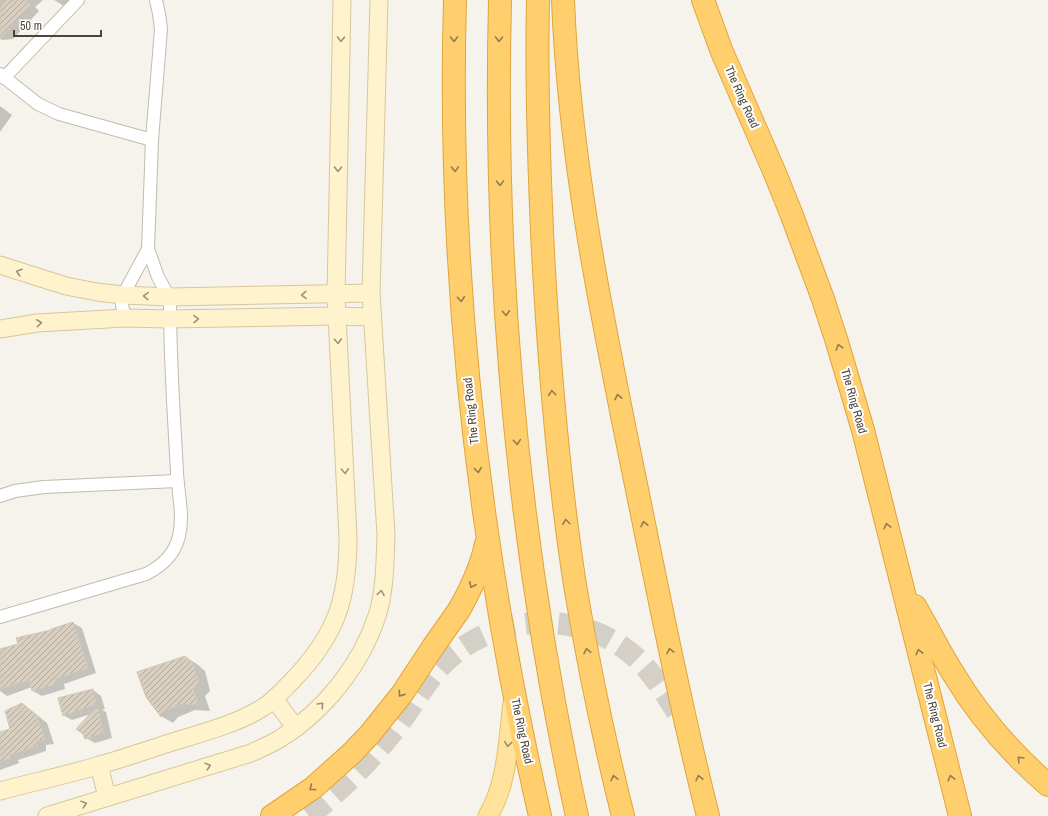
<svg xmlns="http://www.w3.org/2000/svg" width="1048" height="816" font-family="'Archivo Narrow',sans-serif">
	<defs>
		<pattern id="building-hatch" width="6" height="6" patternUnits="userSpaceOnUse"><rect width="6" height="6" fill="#d8cfc1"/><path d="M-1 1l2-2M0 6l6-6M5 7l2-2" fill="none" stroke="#b1aa9e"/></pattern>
	</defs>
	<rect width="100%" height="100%" fill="#f6f3ec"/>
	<g fill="#0003">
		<path d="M0,0h43l-8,7 4,4 -26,28 -10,1 -3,-1z"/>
		<path d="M54,0h16l-6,6z"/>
		<path d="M0,106l12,9 -12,17z"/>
		<path d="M73,623l9,5 14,45 -32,11 1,5 -23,7 -9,-5 -1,-4 -25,9 -7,-5v-41l19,-5z"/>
		<path d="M185,657l12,7 8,7 5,20 -5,5 5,15 -15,-1 -17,7 -5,6 -12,-7z"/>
		<path d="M93,690l8,6 4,13 -3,1 4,2 6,26 -17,5 -9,-5 5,-24 -19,6 -9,-5z"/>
		<path d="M22,704l9,6 16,13 7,21 -8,1v6l-28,9 1,3 -19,7v-37l12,-3z"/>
	</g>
	<g fill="url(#building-hatch)" stroke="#d3c7b4">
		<path d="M7,0h18l6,5 -31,34v-31z"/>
		<path d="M73,622l15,46 -33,11 2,5 -25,7 -3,-11 -29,9v-40l18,-5 -2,-6 35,-8v-1z"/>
		<path d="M185,656l8,7 6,21 -6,5 6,16 -17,-1 -16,6 -5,7 -15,-20 -9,-25z"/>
		<path d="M93,689l3,15 -33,12 -5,-18z"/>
		<path d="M22,703l16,14 7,23 -8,1 1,5 -28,9 1,3 -11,4v-30l10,-3 -5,-18z"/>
		<path d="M97,706l7,27 -19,6 -2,-5 -7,-5z"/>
	</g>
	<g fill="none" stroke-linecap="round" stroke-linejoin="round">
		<path stroke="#d4d0c8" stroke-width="22" stroke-dasharray="22 11" stroke-linecap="butt" d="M309,816c32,-26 61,-55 87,-88 16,-21 29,-46 48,-65 51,-51 136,-54 190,-7 22,19 36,46 52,70"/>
		<defs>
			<g id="street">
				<path d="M0,74l38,30 21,10 93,26"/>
				<path d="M4,78l74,-78"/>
				<path d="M125,318l-3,-13 1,-10 25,-46"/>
				<path d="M0,496l15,-5 29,-4 133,-6"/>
				<path d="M0,617l146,-43c16,-8 29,-20 33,-38 5,-20 -1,-43 -2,-64 -3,-55 -7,-111 -7,-167l-1,-8 -11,-20 -10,-28 4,-109 9,-111 -2,-15 -3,-14"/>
			</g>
			<g id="secondary">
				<path d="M0,265l66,21 31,6 26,3 46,2 202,-4"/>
				<path d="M0,329l37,-6 88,-5 44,1 168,-3 34,1"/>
				<path d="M274,699l22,29"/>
				<path d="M99,765l8,32"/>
				<path d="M0,791c33,-9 67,-16 100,-26 21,-6 42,-13 63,-20 30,-10 73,-20 99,-37 12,-7 21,-18 31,-28 43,-45 55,-80 55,-142l-12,-243 6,-295"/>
				<path d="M47,816l204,-63c10,-5 21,-9 30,-15 43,-27 80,-73 96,-122 8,-25 8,-54 9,-81l-15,-242 8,-293"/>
			</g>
			<path id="primary" d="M488,816c20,-33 20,-76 25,-113"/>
			<g id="highway">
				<path d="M455,0c-8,275 24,549 85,816"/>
				<path d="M500,0c-7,274 18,548 77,816"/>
				<path d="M538,0c-2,84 1,168 5,252 6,112 15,223 32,333 13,78 29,155 48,231"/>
				<path d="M563,0c6,157 38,312 69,465 24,117 47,235 76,351"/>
				<path d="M703,0l19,52 52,119 17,42 32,86 14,43 26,88 97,386"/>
				<path d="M915,606c13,22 24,45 38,67 25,42 58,80 95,112"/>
				<path d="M272,816l41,-28 39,-35 18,-19 32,-40 31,-47 26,-37c12,-21 22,-42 27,-66"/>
			</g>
		</defs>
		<use href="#street" stroke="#c2bbae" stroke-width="14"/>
		<use href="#secondary" stroke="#d6c79b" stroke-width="19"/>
		<use href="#primary" stroke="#e6c16a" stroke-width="21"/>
		<use href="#highway" stroke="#e0a43c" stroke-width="24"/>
		<use href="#street" stroke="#fff" stroke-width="12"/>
		<use href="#secondary" stroke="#fff3cd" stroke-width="17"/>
		<use href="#primary" stroke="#ffe39c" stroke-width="19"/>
		<use href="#highway" stroke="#ffcf6e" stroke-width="22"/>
	</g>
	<defs><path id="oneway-chevron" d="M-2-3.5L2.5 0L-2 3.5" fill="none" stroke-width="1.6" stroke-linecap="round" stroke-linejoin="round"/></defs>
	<g stroke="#9c937c">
		<use href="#oneway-chevron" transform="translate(341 39) rotate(91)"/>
		<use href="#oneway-chevron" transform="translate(338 169) rotate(91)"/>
		<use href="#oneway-chevron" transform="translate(19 272) rotate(-162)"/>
		<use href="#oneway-chevron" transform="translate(304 295) rotate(179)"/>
		<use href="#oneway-chevron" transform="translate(146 296) rotate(-177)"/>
		<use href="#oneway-chevron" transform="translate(196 319) rotate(-1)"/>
		<use href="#oneway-chevron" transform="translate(39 323) rotate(-6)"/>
		<use href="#oneway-chevron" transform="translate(338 341) rotate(87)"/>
		<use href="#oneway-chevron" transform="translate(345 471) rotate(87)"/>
		<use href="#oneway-chevron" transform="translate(381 593) rotate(-81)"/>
		<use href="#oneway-chevron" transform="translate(321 705) rotate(-46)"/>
		<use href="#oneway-chevron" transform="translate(208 766) rotate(-17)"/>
		<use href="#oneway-chevron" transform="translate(84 804) rotate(-18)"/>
	</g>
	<g stroke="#937c4e">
		<use href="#oneway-chevron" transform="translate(454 39) rotate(90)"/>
		<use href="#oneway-chevron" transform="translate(499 39) rotate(91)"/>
		<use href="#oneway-chevron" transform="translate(455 169) rotate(88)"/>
		<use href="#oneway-chevron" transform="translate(500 183) rotate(88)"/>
		<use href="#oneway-chevron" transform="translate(461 299) rotate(86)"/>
		<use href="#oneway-chevron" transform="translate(506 313) rotate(86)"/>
		<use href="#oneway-chevron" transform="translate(839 347) rotate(-107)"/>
		<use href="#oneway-chevron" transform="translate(552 393) rotate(-95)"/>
		<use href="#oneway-chevron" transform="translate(618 397) rotate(-102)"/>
		<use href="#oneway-chevron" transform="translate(517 442) rotate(84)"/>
		<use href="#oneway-chevron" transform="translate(478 470) rotate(83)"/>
		<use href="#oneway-chevron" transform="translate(566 522) rotate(-97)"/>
		<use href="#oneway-chevron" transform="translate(644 524) rotate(-102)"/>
		<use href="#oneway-chevron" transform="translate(887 526) rotate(-104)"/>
		<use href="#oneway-chevron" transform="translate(472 585) rotate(115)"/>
		<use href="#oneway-chevron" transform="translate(587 651) rotate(-101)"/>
		<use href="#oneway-chevron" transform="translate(670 651) rotate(-102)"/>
		<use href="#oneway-chevron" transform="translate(919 652) rotate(-104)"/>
		<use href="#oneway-chevron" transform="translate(401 694) rotate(125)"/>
		<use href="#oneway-chevron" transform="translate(1020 759) rotate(-134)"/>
		<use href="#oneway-chevron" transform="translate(614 778) rotate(-103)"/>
		<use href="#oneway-chevron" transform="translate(699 778) rotate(-103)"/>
		<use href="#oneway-chevron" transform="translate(951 778) rotate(-104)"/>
		<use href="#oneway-chevron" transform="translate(312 788) rotate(142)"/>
	</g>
	<use stroke="#9c8c66" href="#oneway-chevron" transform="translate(508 744) rotate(97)"/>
	<g text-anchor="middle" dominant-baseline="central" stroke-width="4" stroke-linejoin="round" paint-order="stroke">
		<g font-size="12" fill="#4b4439" stroke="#fff">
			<text transform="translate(742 97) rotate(66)">The Ring Road</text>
			<text transform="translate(854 401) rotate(74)">The Ring Road</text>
			<text transform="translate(471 411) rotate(-96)">The Ring Road</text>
			<text transform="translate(935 715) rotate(76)">The Ring Road</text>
			<text transform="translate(522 731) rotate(78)">The Ring Road</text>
		</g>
	</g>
	<path d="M14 30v6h87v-6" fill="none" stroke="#4b4439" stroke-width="2"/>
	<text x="20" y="30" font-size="12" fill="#4b4439" stroke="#ffffff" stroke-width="3" paint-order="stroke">50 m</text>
</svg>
